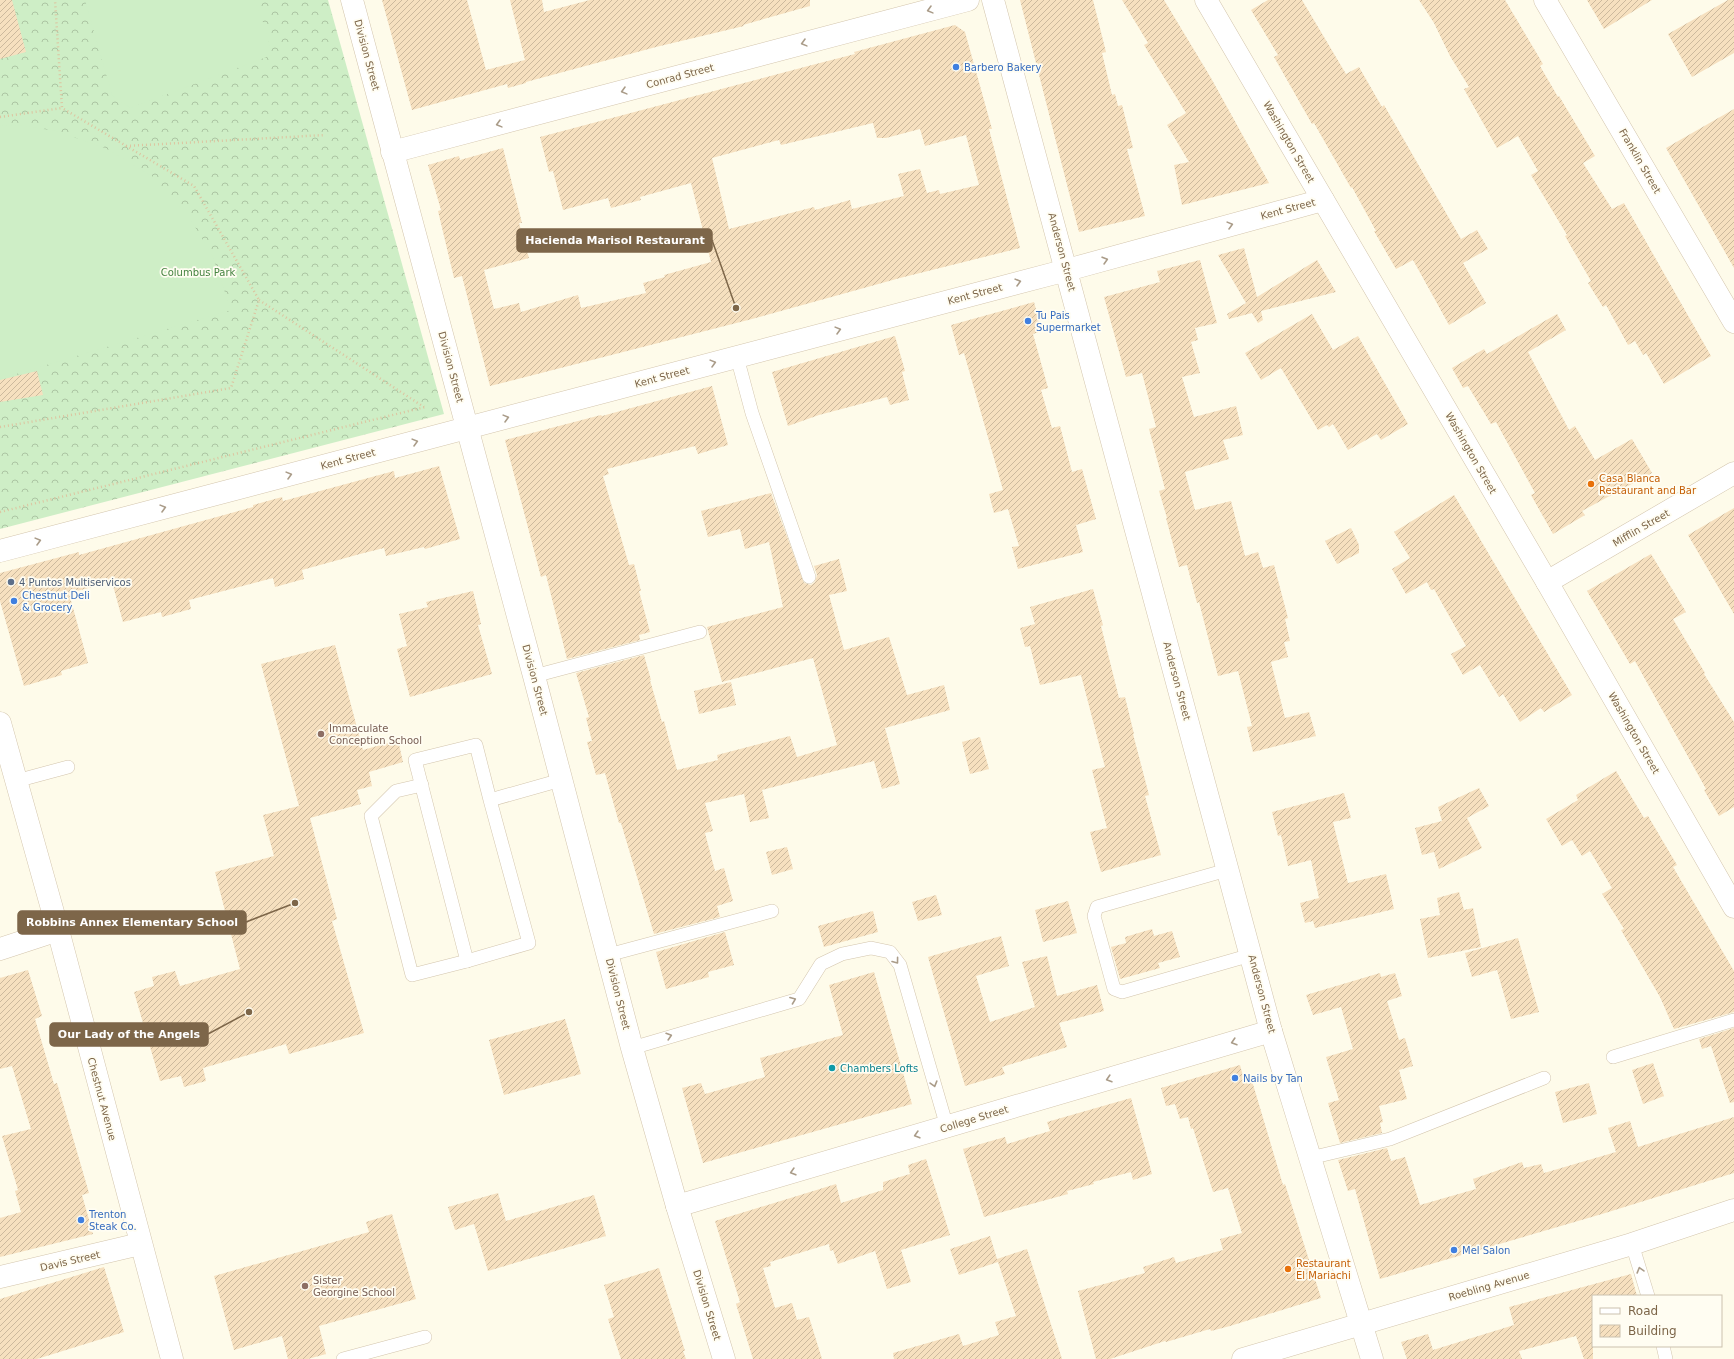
<svg xmlns="http://www.w3.org/2000/svg" width="1734" height="1359" font-family="'DejaVu Sans',sans-serif">
	<defs>
		<pattern id="forest-crowns" width="20" height="18" patternUnits="userSpaceOnUse"><rect width="20" height="18" fill="#ceeec6"/><path d="M2 6a3 3 0 1 1 6 0M12 15a3 3 0 1 1 6 0" fill="none" stroke="#acc5a3"/></pattern>
		<pattern id="building-hatch" width="6" height="6" patternUnits="userSpaceOnUse"><rect width="6" height="6" fill="#f6e0bf"/><path d="M-1 1l2-2M0 6l6-6M5 7l2-2" fill="none" stroke="#ccb99d"/></pattern>
	</defs>
	<rect width="100%" height="100%" fill="#fefbea"/>
	<path fill="url(#forest-crowns)" d="M0,0h328l116,414 -444,115z"/>
	<g fill="#ceeec6">
		<path d="M85,0h169l12,30 6,25 -142,53 -18,-13z"/>
		<path d="M18,125l38,6 49,17 47,28 37,41 23,38 19,55 -225,67 -6,-3v-248z"/>
	</g>
	<g fill="url(#building-hatch)" fill-rule="evenodd">
		<path d="M0,0h12l14,52 -26,7z"/>
		<path d="M382,0h85l19,70 39,-10 -15,-60h32l2,12 46,-12h220v6l-67,19 1,1 -88,21 -130,35v1l-18,5 -1,-4 -95,26z"/>
		<path d="M1020,0h73l13,52 -4,1 10,42 3,-1 3,12 4,-1 11,43 -6,1 18,67 -66,16z"/>
		<path d="M1122,0h42l47,78 58,105 -87,22 -8,-40 15,-3 -22,-37 19,-12 -42,-68 4,-2z"/>
		<path d="M1268,0h34l44,74 13,-7 23,40 2,-2 77,134 16,-9 11,19 -25,14 23,40 -37,22 -36,-65 -17,9 -22,-38h2l-24,-44 -1,1 -37,-65 -2,1 -38,-67 4,-2 -27,-45z"/>
		<path d="M1419,0h86l38,64 -3,2 18,31 1,-1 36,60 -12,7 29,46 12,-6 87,153 -47,28 -18,-31 -3,2 -8,-14 -7,4 -22,-40 -3,2 -15,-24 3,-2 -26,-45 2,-1 -36,-60 7,-4 -20,-35 -21,12 -33,-59 5,-2 -19,-31 -16,-33z"/>
		<path d="M1587,0h65l-48,29z"/>
		<path d="M1728,0h6v53l-42,24 -24,-43z"/>
		<path d="M955,25l10,7 27,97h-3l31,119 -120,30 -148,41 -262,67 -28,-110 -8,2 -16,-67 3,-1 -13,-45 31,-9 1,4 43,-12 19,75h-3l10,35 -45,12 10,39 25,-6 2,9 57,-17 3,13 65,-15 -3,-10 22,-6 -1,-2 47,-13 -20,-79 -51,14 1,3 -30,8 -3,-10 -45,12 -10,-39 -4,1 -9,-35 272,-72 43,-11 -1,-2zM873,123l4,15h9l34,-9 5,17 41,-11 13,50 -39,9 -1,-4 -12,3 -7,-24 -22,5 6,22 -52,13 -2,-9 -35,10 -1,-3 -85,22 -17,-71 67,-18 2,5z"/>
		<path d="M1734,109v159l-68,-120z"/>
		<path d="M1244,248l13,49 60,-37 19,32 -75,19 2,9 -5,3 -6,-10 -23,6 -2,-5 19,-11 -28,-48z"/>
		<path d="M1200,260l17,63 -22,5 3,12 -7,2 9,31 -18,4 12,40 42,-11 7,29 -20,5 6,19 -44,13 10,38 36,-9 14,55 13,-4 5,16 11,-3 14,53 -3,1 5,22 -6,1 4,15 -17,5 14,56 24,-6 7,24 -63,16 -6,-25 5,-1 -14,-55 -20,5 -19,-74 -2,1 -10,-38 -8,2 -13,-49h1l-8,-27 6,-2 -16,-60 7,-2 -14,-54 -16,4 -22,-80 56,-15 -3,-11z"/>
		<path d="M1034,302l8,29 -9,3 15,54 -7,2 11,38 8,-2 12,46 10,-3 14,50 -20,6 7,27 -65,17 -6,-22 7,-1 -11,-37 -14,4 -5,-19 14,-4 -39,-137 -5,2 -8,-30z"/>
		<path d="M1312,314l21,36 25,-14 50,88 -27,16 -4,-6 -29,16 -15,-26 -4,3 -2,-2 -9,5 -37,-62 -20,12 -16,-27z"/>
		<path d="M1557,314l9,16 -38,22 41,78 6,-4 20,34 37,-21 20,34 -70,38 3,4 -32,19 -22,-39 4,-2 -39,-71 -5,2 -23,-38 -5,2 -11,-20 32,-19 3,5z"/>
		<path d="M895,336l10,35 -3,1 7,28 -19,5 -3,-8 -68,18 -31,11 -16,-54z"/>
		<path d="M37,371l6,24 -43,7v-22z"/>
		<path d="M712,386l16,59 -30,9 -3,-8 -88,23 2,5 -6,2 26,89 5,-1 7,27h-2l11,41 -11,3 1,5 -73,19 -21,-84 -5,2 -36,-137 96,-25 1,1z"/>
		<path d="M439,466l21,73 -35,10 -1,-2 -38,9 -2,-8 -24,6 -58,16 2,9 -29,8 -2,-9 -84,22 2,9 -29,8 -1,-5 -38,10 -11,-40 -43,11 19,70 -27,8 1,4 -38,11 -24,-85v-28l79,-21v3l174,-48v-2l29,-8 1,4 111,-30 1,7z"/>
		<path d="M771,493l33,90 7,2 4,-3 2,-7 -3,-9 25,-7 8,32 -18,4 15,55 45,-13 18,58 37,-10 6,25 -65,18 15,56 -18,5 -8,-28 -112,29 7,28 -19,4 -6,-28 -39,9 8,28 -8,2 10,38 9,-3 9,33 -16,5 3,11 -66,17 -33,-111h-2l-14,-50 -9,2 -9,-33 5,-1 -6,-23 3,-1 -13,-44 68,-18 7,25h-1l12,42 2,-1 13,49 41,-10 -1,-5 73,-19 7,21 40,-12 -24,-87 -91,24 -15,-55 76,-20 -14,-65 -24,7 -5,-20 -32,8 -7,-26z"/>
		<path d="M1454,495l118,200 -28,17 -3,-4 -21,14 -17,-28 -4,3 -19,-32 -17,10 -12,-21 15,-8 -32,-57 -3,1 -4,-8 -21,12 -14,-25 18,-11 -16,-26z"/>
		<path d="M1734,508v106l-46,-79z"/>
		<path d="M1351,528l8,17v8l-22,11 -12,-23z"/>
		<path d="M1651,554l35,58 -13,7 32,54 -1,1 30,48v85l-15,9 -15,-26 2,-1 -71,-128 -5,3 -43,-73z"/>
		<path d="M1093,589l10,36 -2,1 18,72 6,-1 9,37h-1l16,61 -4,1 16,59 -60,17 -11,-40 17,-4 -15,-58 13,-3 -24,-92 -41,10 -10,-39 -5,1 -5,-19 15,-4 -5,-17z"/>
		<path d="M473,591l8,33 -3,1 14,49 -82,23 -13,-48 10,-3 -8,-32 29,-7 -2,-5z"/>
		<path d="M335,645l28,105 35,-10 5,22 -34,10 3,14 -15,4 4,14 -51,14 27,101 -5,2 32,112 -75,21 -3,-10 -83,24 3,13 -22,6 -3,-11 -21,5 -26,-89 20,-6 -2,-9 23,-6 5,15 60,-17 -25,-97 59,-16 -11,-41 36,-9 -38,-142z"/>
		<path d="M731,682l5,23 -37,9 -5,-23z"/>
		<path d="M980,737l9,32 -19,5 -8,-32z"/>
		<path d="M1616,771l28,47 4,-2 29,49 -4,2 61,104v41l-60,17 -14,-32 -39,-67 3,-1 -22,-35 10,-6 -22,-37 -8,5 -10,-16 -10,6 -16,-27 32,-19 -2,-5z"/>
		<path d="M1479,788l10,18 -22,12 15,30 -43,21 -5,-17 -12,3 -7,-27 27,-7 -4,-14z"/>
		<path d="M1344,793l7,25 -18,4 15,61 38,-9 8,35 -79,19 -2,-7 -8,2 -5,-20 19,-5 -8,-38 -23,6 -7,-31 -3,1 -6,-24z"/>
		<path d="M787,847l6,22 -21,6 -6,-23z"/>
		<path d="M1459,892l5,18 9,-2 8,39 -53,11 -8,-39 20,-4 -3,-17z"/>
		<path d="M936,895l6,20 -24,6 -6,-19z"/>
		<path d="M1068,901l9,32 -34,9 -8,-32z"/>
		<path d="M873,911l5,21 -54,15 -6,-21z"/>
		<path d="M1152,929l2,7 18,-5 8,26 -22,6 2,5 -40,11 -9,-32 15,-4 -1,-6z"/>
		<path d="M725,932l9,33 -26,7 1,5 -43,12 -10,-37z"/>
		<path d="M1001,936l8,30 -33,10 14,46 45,-15 -13,-45 25,-6 10,40 40,-11 7,26 -45,12 8,24 -65,20 3,7 -40,12 -37,-129z"/>
		<path d="M1518,938l21,74 -28,7 -14,-49 -25,7 -7,-24z"/>
		<path d="M28,970l14,46 -7,3 19,65 3,-1 32,110 -7,2 11,39 -93,23v-39l21,-6 -6,-21 3,-1 -16,-54 29,-7 -19,-63 -12,3v-91z"/>
		<path d="M874,972l38,132 -209,59 -21,-75 19,-5 4,11 60,-17 -5,-19 83,-23 -14,-50z"/>
		<path d="M1380,973l1,4 14,-4 7,23 -15,5 12,39 6,-2 8,28 -14,4 8,29 -28,7 4,16 -3,1 2,10 -42,10 -12,-40 11,-3 -13,-43 27,-8 -12,-42 -28,8 -7,-20z"/>
		<path d="M565,1019l16,55 -77,21 -15,-55z"/>
		<path d="M1734,1028v74l-4,1 -19,-57 -9,3 -3,-10z"/>
		<path d="M1653,1063l11,33 -21,8 -11,-34z"/>
		<path d="M1240,1065l5,18 7,-2 31,104 2,-1 36,114 -91,28 -19,5 -1,-2 -44,13 -1,-1 -55,18h-14l-18,-68 67,-18 -2,-6 31,-10 2,6 47,-13 -3,-11 22,-6 -14,-45 -15,4 -20,-64 -2,1 -3,-12 -8,2 -5,-15 -9,2 -5,-18z"/>
		<path d="M1589,1083l8,31 -34,9 -8,-31z"/>
		<path d="M1131,1098l21,76 -19,6 -2,-8 -38,10 1,2 -27,7 1,3 -84,23 -21,-68 42,-12 2,7 43,-13 -3,-9z"/>
		<path d="M1734,1117v56l-132,41 -222,65 -25,-90 -7,2 -10,-31 49,-12 4,13 14,-4 15,48 56,-16 -3,-10 49,-17 2,6 17,-4 3,9 72,-21 -8,-24 22,-7 8,26z"/>
		<path d="M926,1159l24,76 -49,15 10,32 -24,7 -12,-38 -37,13 -5,-14 -3,1 -1,-7 -59,18 1,4 -8,2 12,40 17,-5 5,17 12,-3 13,42h-69l-17,-55 4,-2 -25,-81 121,-37 5,19 42,-13v-8l27,-8 -2,-9z"/>
		<path d="M498,1193l8,28 88,-26 12,41 -118,35 -14,-47 -19,6 -7,-23z"/>
		<path d="M392,1214l24,85 -97,27 7,28 -18,5h-20l-6,-23 -48,14 -20,-74 155,-44 -3,-10z"/>
		<path d="M990,1236l7,23 30,-10 35,110h-168l-1,-6 66,-19 4,12 36,-11 -4,-13 21,-6 -18,-54 -39,13 -9,-26z"/>
		<path d="M104,1267l20,65 -87,27h-37v-60z"/>
		<path d="M659,1268l26,83h-2l3,8h-65l-13,-40 6,-2 -10,-32z"/>
		<path d="M1631,1274l6,22h-44v63h-9l-8,-23 -57,15 3,8h-115l-6,-17 27,-8 5,16 81,-25 -5,-18z"/>
	</g>
	<g fill="none" stroke-linecap="round" stroke-linejoin="round">
		<defs>
			<g id="lane">
				<path d="M737,357l15,56 57,164"/>
				<path d="M534,676l166,-44"/>
				<path d="M16,781l52,-14"/>
				<path d="M422,785l-26,6 -25,25 41,159 55,-14"/>
				<path d="M490,800l-14,-55 -61,15 52,201 62,-18 -39,-143 71,-20"/>
				<path d="M1227,870l-130,37 -3,9 20,73 8,3 129,-37"/>
				<path d="M608,955l164,-44"/>
				<path d="M632,1048l167,-49 22,-35 21,-10 29,-6 19,4 10,13 47,162"/>
				<path d="M1613,1057l121,-37"/>
				<path d="M1310,1158l80,-19 154,-61"/>
				<path d="M1632,1244l16,52"/>
				<path d="M1663,1346l3,13"/>
				<path d="M343,1359l82,-22"/>
			</g>
			<g id="street">
				<path d="M352,0l182,676 98,372 45,158 47,153"/>
				<path d="M993,0l278,1031 101,328"/>
				<path d="M1206,0l341,582 187,325"/>
				<path d="M1545,0l189,322"/>
				<path d="M392,152l576,-152"/>
				<path d="M0,551l1067,-281 256,-70"/>
				<path d="M1547,582l187,-109"/>
				<path d="M0,723l58,207 114,429"/>
				<path d="M0,949l58,-19"/>
				<path d="M677,1206l594,-175"/>
				<path d="M0,1277l140,-33"/>
				<path d="M1243,1359l389,-115 102,-34"/>
			</g>
		</defs>
		<use href="#lane" stroke="#d3c5ad" stroke-width="14"/>
		<use href="#street" stroke="#d3c5ad" stroke-width="23"/>
		<g stroke="#ddc4a0" stroke-width="2.5" stroke-dasharray="1 3" stroke-linecap="butt">
			<path d="M0,117l62,-9"/>
			<path d="M126,146l199,-11"/>
			<path d="M259,300l165,107"/>
			<path d="M0,427l231,-39 28,-88 -65,-114 -132,-78 -7,-108"/>
			<path d="M0,512l425,-105"/>
		</g>
		<use href="#lane" stroke="#fff" stroke-width="13"/>
		<use href="#street" stroke="#fff" stroke-width="22"/>
	</g>
	<defs><path id="oneway-chevron" d="M-2-3.5L2.5 0L-2 3.5" fill="none" stroke-width="1.6" stroke-linecap="round" stroke-linejoin="round"/></defs>
	<g stroke="#aa9c89">
		<use href="#oneway-chevron" transform="translate(930 10) rotate(165)"/>
		<use href="#oneway-chevron" transform="translate(804 43) rotate(165)"/>
		<use href="#oneway-chevron" transform="translate(624 91) rotate(165)"/>
		<use href="#oneway-chevron" transform="translate(499 124) rotate(165)"/>
		<use href="#oneway-chevron" transform="translate(1230 225) rotate(-15)"/>
		<use href="#oneway-chevron" transform="translate(1105 260) rotate(-16)"/>
		<use href="#oneway-chevron" transform="translate(1018 282) rotate(-15)"/>
		<use href="#oneway-chevron" transform="translate(838 330) rotate(-15)"/>
		<use href="#oneway-chevron" transform="translate(713 363) rotate(-15)"/>
		<use href="#oneway-chevron" transform="translate(506 418) rotate(-15)"/>
		<use href="#oneway-chevron" transform="translate(415 442) rotate(-15)"/>
		<use href="#oneway-chevron" transform="translate(289 475) rotate(-15)"/>
		<use href="#oneway-chevron" transform="translate(163 508) rotate(-15)"/>
		<use href="#oneway-chevron" transform="translate(38 541) rotate(-15)"/>
		<use href="#oneway-chevron" transform="translate(896 961) rotate(53)"/>
		<use href="#oneway-chevron" transform="translate(793 1000) rotate(-21)"/>
		<use href="#oneway-chevron" transform="translate(669 1036) rotate(-17)"/>
		<use href="#oneway-chevron" transform="translate(1234 1042) rotate(163)"/>
		<use href="#oneway-chevron" transform="translate(1109 1079) rotate(163)"/>
		<use href="#oneway-chevron" transform="translate(934 1084) rotate(74)"/>
		<use href="#oneway-chevron" transform="translate(917 1135) rotate(164)"/>
		<use href="#oneway-chevron" transform="translate(793 1172) rotate(164)"/>
		<use href="#oneway-chevron" transform="translate(1640 1270) rotate(-106)"/>
	</g>
	<g fill="#3f7fe0" stroke="#fffdf2" stroke-width="1.5">
		<circle cx="956" cy="67" r="4"/>
		<circle cx="1028" cy="321" r="4"/>
		<circle cx="14" cy="601" r="4"/>
		<circle cx="1235" cy="1078" r="4"/>
		<circle cx="81" cy="1220" r="4"/>
		<circle cx="1454" cy="1250" r="4"/>
	</g>
	<g fill="#e8710a" stroke="#fffdf2" stroke-width="1.5">
		<circle cx="1591" cy="484" r="4"/>
		<circle cx="1288" cy="1269" r="4"/>
	</g>
	<circle fill="#5c6f8a" stroke="#fffdf2" stroke-width="1.5" cx="11" cy="582" r="4"/>
	<g fill="#8d6e63" stroke="#fffdf2" stroke-width="1.5">
		<circle cx="321" cy="734" r="4"/>
		<circle cx="305" cy="1286" r="4"/>
	</g>
	<circle fill="#0f9aa8" stroke="#fffdf2" stroke-width="1.5" cx="832" cy="1068" r="4"/>
	<g text-anchor="middle" dominant-baseline="central" stroke-width="3.5" stroke-linejoin="round" paint-order="stroke">
		<g font-size="10" fill="#7d6649" stroke="#fffdf2">
			<text transform="translate(367 55) rotate(75)">Division Street</text>
			<text transform="translate(680 76) rotate(-15)">Conrad Street</text>
			<text transform="translate(1289 142) rotate(60)">Washington Street</text>
			<text transform="translate(1640 161) rotate(60)">Franklin Street</text>
			<text transform="translate(1288 209) rotate(-15)">Kent Street</text>
			<text transform="translate(1062 252) rotate(75)">Anderson Street</text>
			<text transform="translate(975 294) rotate(-15)">Kent Street</text>
			<text transform="translate(451 367) rotate(75)">Division Street</text>
			<text transform="translate(662 377) rotate(-15)">Kent Street</text>
			<text transform="translate(1471 453) rotate(60)">Washington Street</text>
			<text transform="translate(348 459) rotate(-15)">Kent Street</text>
			<text transform="translate(1641 528) rotate(-30)">Mifflin Street</text>
			<text transform="translate(535 680) rotate(75)">Division Street</text>
			<text transform="translate(1177 681) rotate(75)">Anderson Street</text>
			<text transform="translate(1634 733) rotate(60)">Washington Street</text>
			<text transform="translate(618 994) rotate(76)">Division Street</text>
			<text transform="translate(1262 994) rotate(75)">Anderson Street</text>
			<text transform="translate(102 1099) rotate(75)">Chestnut Avenue</text>
			<text transform="translate(974 1119) rotate(-17)">College Street</text>
			<text transform="translate(70 1261) rotate(-13)">Davis Street</text>
			<text transform="translate(1489 1286) rotate(-16)">Roebling Avenue</text>
			<text transform="translate(707 1305) rotate(73)">Division Street</text>
		</g>
		<g font-size="10" fill="#366cbe" stroke="#fffdf2" text-anchor="start">
			<text x="964" y="67">Barbero Bakery</text>
			<text x="1036" y="315">Tu Pais<tspan x="1036" dy="12">Supermarket</tspan></text>
			<text x="22" y="595">Chestnut Deli<tspan x="22" dy="12">&amp; Grocery</tspan></text>
			<text x="1243" y="1078">Nails by Tan</text>
			<text x="89" y="1214">Trenton<tspan x="89" dy="12">Steak Co.</tspan></text>
			<text x="1462" y="1250">Mel Salon</text>
		</g>
		<g font-size="10" fill="#458340" stroke="#fffdf2">
			<text x="198" y="272">Columbus Park</text>
		</g>
		<g font-size="10" fill="#c56008" stroke="#fffdf2" text-anchor="start">
			<text x="1599" y="478">Casa Blanca<tspan x="1599" dy="12">Restaurant and Bar</tspan></text>
			<text x="1296" y="1263">Restaurant<tspan x="1296" dy="12">El Mariachi</tspan></text>
		</g>
		<g font-size="10" fill="#4e5e75" stroke="#fffdf2" text-anchor="start">
			<text x="19" y="582">4 Puntos Multiservicos</text>
		</g>
		<g font-size="10" fill="#785e54" stroke="#fffdf2" text-anchor="start">
			<text x="329" y="728">Immaculate<tspan x="329" dy="12">Conception School</tspan></text>
			<text x="313" y="1280">Sister<tspan x="313" dy="12">Georgine School</tspan></text>
		</g>
		<g font-size="10" fill="#0d838f" stroke="#fffdf2" text-anchor="start">
			<text x="840" y="1068">Chambers Lofts</text>
		</g>
	</g>
	<path fill="none" stroke="#7d6649" stroke-width="1.5" d="M736 308L712 240M295 903L246 922M249 1012L208 1034"/>
	<g fill="#7d6649" stroke="#fffdf2" stroke-width="1.5">
		<circle cx="736" cy="308" r="4"/>
		<circle cx="295" cy="903" r="4"/>
		<circle cx="249" cy="1012" r="4"/>
	</g>
	<g fill="#7d6649" stroke="#7d6649" stroke-width="1.5">
		<rect x="517" y="229" width="195" height="23" rx="4"/>
		<rect x="18" y="911" width="228" height="23" rx="4"/>
		<rect x="50" y="1023" width="158" height="23" rx="4"/>
	</g>
	<g font-size="11" text-anchor="middle" font-weight="bold" fill="#fff">
		<text x="615" y="244">Hacienda Marisol Restaurant</text>
		<text x="132" y="926">Robbins Annex Elementary School</text>
		<text x="129" y="1038">Our Lady of the Angels</text>
	</g>
	<rect x="1592" y="1295" width="130" height="52" fill="#fffdf2" stroke="#cbc1ae"/>
	<rect x="1600" y="1308" width="20" height="6" fill="#ffffff" stroke="#cbc1ae"/>
	<text x="1628" y="1315" font-size="12" fill="#7d6649">Road</text>
	<rect x="1600" y="1325" width="20" height="12" fill="url(#building-hatch)" stroke="#cbc1ae"/>
	<text x="1628" y="1335" font-size="12" fill="#7d6649">Building</text>
</svg>
